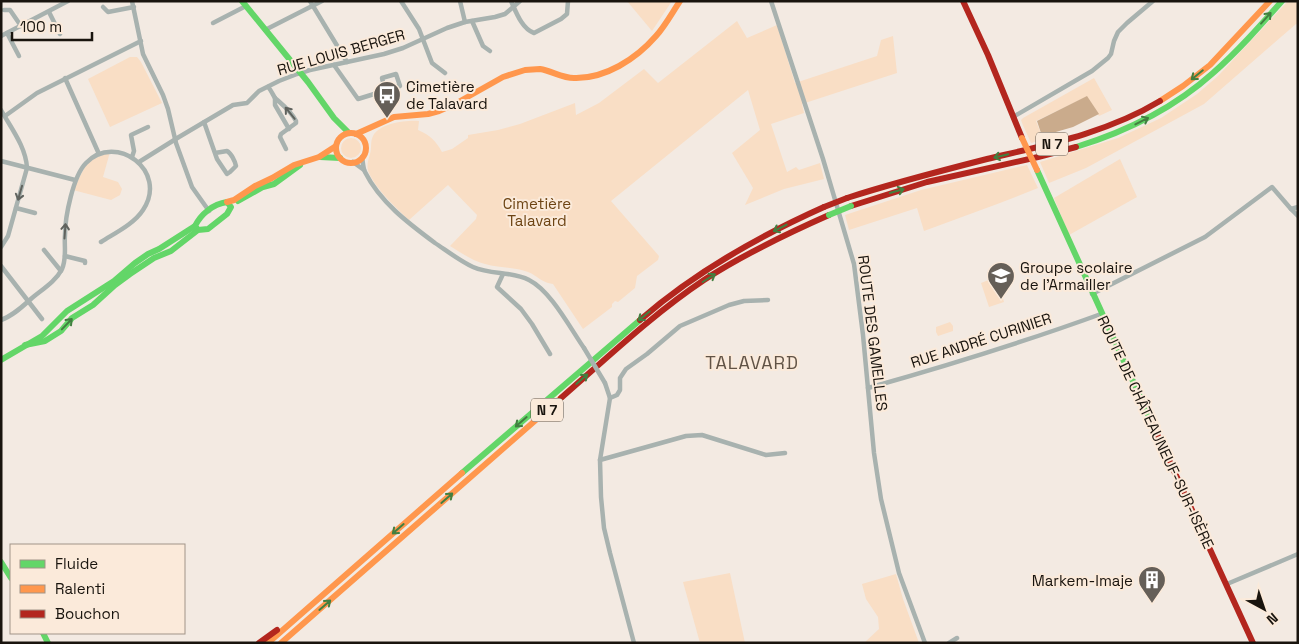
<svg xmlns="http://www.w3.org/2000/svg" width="1299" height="644" font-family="'Space Grotesk',sans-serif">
	<rect width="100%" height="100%" fill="#f3eae2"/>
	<g fill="#f9dec5">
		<path d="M627,1h45l-20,30z"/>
		<path d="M1288,1h10v24l-2,-1 -92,80 -118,64 -37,15 -9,-21 78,-24 43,-20 36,-24 21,-18z"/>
		<path d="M737,21l10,17 30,-13 18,58 82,-27 4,-16 12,-4 4,37 -95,31 2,9 -33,11 16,48 9,-5 3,3 21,-7 4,16 -40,10 -39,16 8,-17 -21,-35 28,-23 -12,-40 -137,111 48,55 -1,4 -21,16 -2,12 -17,14 -3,-1 -3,3v3l-29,22 -30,-45c-11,-1 -15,-8 -25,-12 -13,-5 -29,-4 -43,-8 -12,-3 -24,-11 -35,-18l26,-27 1,-4 -29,-30 -39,35c-13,-12 -33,-31 -40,-47 -3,-6 -1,-13 1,-19 2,-6 0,-12 3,-18 7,-13 33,-16 46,-15l-1,9c12,5 18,11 24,22l10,-3 16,-11v-3l30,-5 22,-6 55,-21 1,12 23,-12 45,-34 14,14z"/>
		<path d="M130,57h7l4,5 21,41 -52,24 -22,-48z"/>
		<path d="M1094,78l18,32 -13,6 -13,-19 -50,24 6,15v4l-11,3 -9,-20 -1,-3 2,-2z"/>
		<circle cx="351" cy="148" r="10"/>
		<path d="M110,152l-7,25 15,5 4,7 -2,6 -9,5 -38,-10 15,-29z"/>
		<path d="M1120,159l17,38 -68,38 -15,-37z"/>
		<path d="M1027,165l11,23 -38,15 -76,28 -7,-23 -68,22 -4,-15 76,-25z"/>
		<path d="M996,277l8,25 -15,5 -8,-24z"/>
		<path d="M950,322l3,4v5l-15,5 -2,-4v-5z"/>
		<path d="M730,573l15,70h-45l-17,-61z"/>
		<path d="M896,574l7,25 16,44h-55l15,-14 -1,-12 -12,-18 -4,-15z"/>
	</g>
	<path fill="#caab8c" d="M1087,96l12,18 -26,13 -31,9 -5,-15z"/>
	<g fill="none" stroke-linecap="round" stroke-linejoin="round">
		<g stroke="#a8b2af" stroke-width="4.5">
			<path d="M132,1l11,53 20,41 5,14 8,34 16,44 17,24"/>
			<path d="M310,1l37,61"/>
			<path d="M401,1l18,28 13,34 13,10"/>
			<path d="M460,1l5,21"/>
			<path d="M511,1c5,11 11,28 23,32l27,-14 6,-5 1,-13"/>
			<path d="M771,1l52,158 31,105 9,71 11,118 7,46 18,74 26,70"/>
			<path d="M103,7l5,5 26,-5"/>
			<path d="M4,10h6l11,16"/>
			<path d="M49,12l11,22"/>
			<path d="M472,21l11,25 7,5"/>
			<path d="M213,23l33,-17"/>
			<path d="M265,30l57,-29"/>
			<path d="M7,33l12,23"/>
			<path d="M1,36l67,-35"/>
			<path d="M334,65l24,34 42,-13 -4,-12 -14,4 3,13"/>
			<path d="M65,78l34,76"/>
			<path d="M268,87c3,3 5,8 7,11 8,7 16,13 21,23v2l-15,11 -1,3 6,12"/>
			<path d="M275,98v7l14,24"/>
			<path d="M1,110c10,18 25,37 26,58l-19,68 -7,11"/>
			<path d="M5,116l32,-23 104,-52"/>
			<path d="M1013,117l79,-46 16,-13 3,-4 3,-13 4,-9 9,-9 26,-22"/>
			<path d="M204,122l13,37 10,15 3,-2 6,-6c-1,-5 -5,-13 -9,-15l-12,2"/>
			<path d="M132,157l2,-6 -3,-16 17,-8"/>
			<path d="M362,157c1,5 1,11 3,15 15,30 43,51 70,71 12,8 25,18 38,24 18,8 39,4 56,13 22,11 41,48 55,68"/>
			<path d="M1,161l74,19"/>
			<path d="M139,162l40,-25 54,-32 14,-2 12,-12 20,-10 18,-7 13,-4 74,-16 19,-6 44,-20 18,-6 30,-5 10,-3 15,-13"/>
			<path d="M353,162l11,8"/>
			<path d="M16,208l19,5"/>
			<path d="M1291,209l7,7"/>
			<path d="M44,250l17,21"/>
			<path d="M65,256l20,5v2"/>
			<path d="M1,266l41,53"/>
			<path d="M503,274l-6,13 24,22 11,15 18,30"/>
			<path d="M1092,294l113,-57 67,-50 19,22 7,-2"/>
			<path d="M1,320c12,-4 22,-14 31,-22 11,-9 24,-17 30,-29 5,-11 2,-23 3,-34 0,-18 8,-59 21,-72 30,-31 83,8 57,47 -9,14 -28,23 -42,32"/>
			<path d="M605,383l5,15 -10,62 1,37 3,31 6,25 24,90"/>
			<path d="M868,388c78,-22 156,-46 233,-74"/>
			<path d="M610,398l7,-3 3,-5v-12l6,-9 21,-15 33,-28 49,-21 15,-4 24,-1"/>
			<path d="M600,460l86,-24 16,-1 64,20 19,-2"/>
			<path d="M1227,584l71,-30"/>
			<path d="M949,643l8,-5"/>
		</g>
		<g stroke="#63d668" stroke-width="6">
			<path d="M242,1l66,81 26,36 15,15"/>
			<path d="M1076,147c49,-15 98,-39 137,-74 25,-22 47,-47 69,-72"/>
			<path d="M320,157l20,1"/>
			<path d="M1037,170l115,253"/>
			<path d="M238,201l25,-14 11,-3 26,-19"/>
			<path d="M25,345l20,-4 16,-10 11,-13 21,-13 22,-20 15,-11 24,-16 17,-7 27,-21 10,-1 19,-15 4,-7 -4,-5c-14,2 -26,12 -32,24l3,4"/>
			<path d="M1,360l41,-24 25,-25 47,-30 21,-18 13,-9 11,-5 36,-23"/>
			<path d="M462,473l178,-153"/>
			<path d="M1,562l10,16"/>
			<path d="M43,633l5,10"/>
		</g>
		<g stroke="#ff974d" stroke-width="6">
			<path d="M1160,101l23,-15 27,-21 60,-64"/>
			<circle cx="351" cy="148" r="15"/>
			<path d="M356,134l38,-17 34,-3 11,-3 16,-7 48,-27 22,-7 15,-1c12,2 22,9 34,9 31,1 62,-19 82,-42 9,-10 16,-23 24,-35"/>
			<path d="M227,202l7,-2 21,-14 17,-8 22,-13 25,-8 17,-11"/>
			<path d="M268,643l194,-170"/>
			<path d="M281,643l280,-245"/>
		</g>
		<g stroke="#b3261e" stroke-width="6">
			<path d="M963,1l25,54 34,83"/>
			<path d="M847,198c46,-15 93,-27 140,-39 59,-14 120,-26 173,-58"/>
			<path d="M851,206l76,-24 111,-25 38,-10"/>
			<path d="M640,320c55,-48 117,-83 184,-113"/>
			<path d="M561,398c46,-40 92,-84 143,-118 40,-26 82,-46 125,-65"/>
			<path d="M1152,423l101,220"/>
			<path d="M259,643l18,-13"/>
		</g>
		<path stroke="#a8b2af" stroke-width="4.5" d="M584,348l21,35"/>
		<path stroke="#63d668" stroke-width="6" d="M829,215l22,-9"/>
		<path stroke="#ff974d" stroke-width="6" d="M1022,138l15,32"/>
		<path stroke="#b3261e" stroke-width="6" d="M824,207l23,-9"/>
	</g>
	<defs><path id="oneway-shaft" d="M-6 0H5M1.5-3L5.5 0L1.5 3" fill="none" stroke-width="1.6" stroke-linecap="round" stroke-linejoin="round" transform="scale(1.25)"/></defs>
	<g stroke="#427f40">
		<use href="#oneway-shaft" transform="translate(1266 18) rotate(-48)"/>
		<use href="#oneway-shaft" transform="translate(1197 75) rotate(141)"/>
		<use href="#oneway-shaft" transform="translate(1142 121) rotate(-27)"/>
		<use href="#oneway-shaft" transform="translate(1001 156) rotate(167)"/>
		<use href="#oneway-shaft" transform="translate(897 191) rotate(-16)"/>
		<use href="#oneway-shaft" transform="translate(780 228) rotate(153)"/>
		<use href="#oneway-shaft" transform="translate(709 278) rotate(-32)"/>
		<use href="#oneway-shaft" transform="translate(644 316) rotate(141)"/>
		<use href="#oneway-shaft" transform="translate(67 324) rotate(-46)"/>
		<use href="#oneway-shaft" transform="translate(582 379) rotate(-41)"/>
		<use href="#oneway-shaft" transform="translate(521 422) rotate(139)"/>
		<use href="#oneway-shaft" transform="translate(447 498) rotate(-41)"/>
		<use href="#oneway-shaft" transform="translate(398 529) rotate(139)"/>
		<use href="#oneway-shaft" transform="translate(325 605) rotate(-41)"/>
	</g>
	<g stroke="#60635e">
		<use href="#oneway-shaft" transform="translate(290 113) rotate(-129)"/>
		<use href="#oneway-shaft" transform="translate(20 193) rotate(106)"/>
		<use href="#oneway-shaft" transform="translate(65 231) rotate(-86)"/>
	</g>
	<defs>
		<symbol id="bus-pin" viewBox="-11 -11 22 30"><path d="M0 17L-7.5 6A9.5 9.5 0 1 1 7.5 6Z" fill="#655f58" stroke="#fbeada"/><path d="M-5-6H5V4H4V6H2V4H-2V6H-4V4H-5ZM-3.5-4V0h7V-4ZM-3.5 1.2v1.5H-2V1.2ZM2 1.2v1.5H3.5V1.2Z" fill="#fff"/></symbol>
		<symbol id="school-pin" viewBox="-11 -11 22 30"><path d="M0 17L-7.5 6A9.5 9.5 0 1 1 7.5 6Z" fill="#655f58" stroke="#fbeada"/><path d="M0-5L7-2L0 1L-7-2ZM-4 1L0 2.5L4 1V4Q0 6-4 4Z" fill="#fff"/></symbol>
		<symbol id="building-pin" viewBox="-11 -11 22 30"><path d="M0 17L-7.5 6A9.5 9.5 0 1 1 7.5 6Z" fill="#655f58" stroke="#fbeada"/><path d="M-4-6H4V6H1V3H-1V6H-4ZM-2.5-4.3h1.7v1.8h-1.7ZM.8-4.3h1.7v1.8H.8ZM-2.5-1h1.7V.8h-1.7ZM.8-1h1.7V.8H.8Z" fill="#fff"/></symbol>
	</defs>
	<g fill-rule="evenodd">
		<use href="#bus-pin" x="371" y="79" width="32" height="43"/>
		<use href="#school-pin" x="985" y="260" width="32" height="43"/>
		<use href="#building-pin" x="1136" y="564" width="32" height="43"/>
	</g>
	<g text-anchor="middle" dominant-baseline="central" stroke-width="4" stroke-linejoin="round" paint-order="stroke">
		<g fill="#fbeada" stroke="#5d544b" stroke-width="1">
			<rect x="1036" y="132.5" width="32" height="23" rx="4"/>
			<rect x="531" y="398.5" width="32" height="23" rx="4"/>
		</g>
		<g font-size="14" font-weight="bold" fill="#19140e">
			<text x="1052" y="144">N 7</text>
			<text x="547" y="410">N 7</text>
		</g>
		<g font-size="15" fill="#19140e" stroke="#fbeada">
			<text transform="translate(341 52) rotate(-16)">RUE LOUIS BERGER</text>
			<text transform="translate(873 333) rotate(83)">ROUTE DES GAMELLES</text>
			<text transform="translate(981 340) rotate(-18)">RUE ANDRÉ CURINIER</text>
			<text transform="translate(1156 432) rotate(65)">ROUTE DE CHÂTEAUNEUF-SUR-ISÈRE</text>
		</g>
		<g font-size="15" fill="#19140e" stroke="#fbeada" text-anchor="start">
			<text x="406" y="86">Cimetière<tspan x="406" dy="17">de Talavard</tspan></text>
			<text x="1020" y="267">Groupe scolaire<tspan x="1020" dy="17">de l'Armailler</tspan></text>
			<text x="1133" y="580" text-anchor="end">Markem-Imaje</text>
		</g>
		<g font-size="15" fill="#6d4414" stroke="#fbeada">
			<text x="537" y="203">Cimetière<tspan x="537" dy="17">Talavard</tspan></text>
		</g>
		<g font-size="18" letter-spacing="1" fill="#615346" stroke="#fbeada">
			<text x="752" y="362">TALAVARD</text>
		</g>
	</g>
	<rect width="1299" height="644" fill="none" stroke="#19140e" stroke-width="5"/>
	<rect x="10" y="544" width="175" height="90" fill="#fbeada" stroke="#a19488"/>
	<rect x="20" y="560" width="25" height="8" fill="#63d668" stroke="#a19488"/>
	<text x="55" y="569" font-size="15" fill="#19140e">Fluide</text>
	<rect x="20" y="585" width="25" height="8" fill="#ff974d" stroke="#a19488"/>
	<text x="55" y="594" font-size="15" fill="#19140e">Ralenti</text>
	<rect x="20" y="610" width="25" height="8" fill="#b3261e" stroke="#a19488"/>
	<text x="55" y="619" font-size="15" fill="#19140e">Bouchon</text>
	<g transform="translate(1264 609) rotate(140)" stroke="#fbeada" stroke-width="4" paint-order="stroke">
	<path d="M0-4L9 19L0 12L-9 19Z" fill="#19140e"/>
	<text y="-8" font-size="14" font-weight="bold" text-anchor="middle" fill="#19140e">N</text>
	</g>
	<path d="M12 32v8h80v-8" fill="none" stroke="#19140e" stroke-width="2.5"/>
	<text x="20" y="32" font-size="15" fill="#19140e" stroke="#fbeada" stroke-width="4" paint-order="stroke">100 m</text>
</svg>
